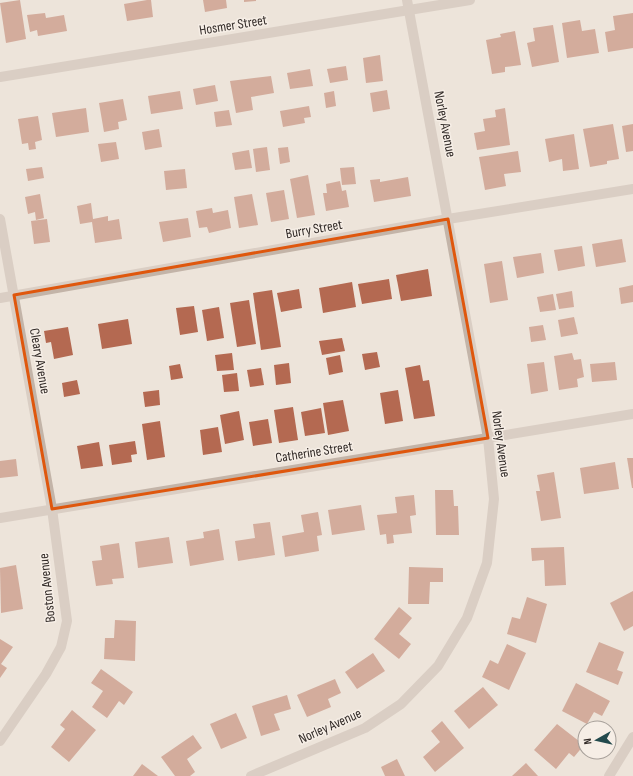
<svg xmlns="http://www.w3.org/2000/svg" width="633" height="776" font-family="'Sofia Sans Condensed',sans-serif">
	<rect width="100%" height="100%" fill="#ede4da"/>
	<g fill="#b46951">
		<path d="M20,0l6,39 -20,4 -6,-40z"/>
		<path d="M147,0h4l2,17 -26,4 -3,-17z"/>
		<path d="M203,0h23l1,8 -22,4z"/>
		<path d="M244,0h12v1l-12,1z"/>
		<path d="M45,13l1,5 18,-3 3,16 -29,5 -1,-6 -7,2 -3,-17z"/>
		<path d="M633,13v35l-25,4 -3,-20 10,-2 -2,-14z"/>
		<path d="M580,20l2,11 13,-2 4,24 -32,5 -5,-35z"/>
		<path d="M553,25l6,37 -27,5 -5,-24 8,-2 -2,-13z"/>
		<path d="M515,31l6,34 -16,2v5l-13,2 -6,-34 15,-3 -1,-3z"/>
		<path d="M380,55l3,26 -17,2 -3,-25z"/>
		<path d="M346,66l2,14 -18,3 -3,-14z"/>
		<path d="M310,69l3,17 -23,3 -3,-16z"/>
		<path d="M271,76l3,17 -23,4 2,13 -17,3 -6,-32z"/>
		<path d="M215,85l3,16 -22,4 -3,-16z"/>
		<path d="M387,90l3,19 -17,3 -3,-19z"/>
		<path d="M180,91l3,18 -32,5 -3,-18z"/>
		<path d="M334,91l2,15 -10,2 -2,-15z"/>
		<path d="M123,99l4,21 -9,2 1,7 -15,3 -5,-29z"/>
		<path d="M309,106l2,11 -7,1 1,5 -22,4 -3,-16z"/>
		<path d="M86,108l3,24 -33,5 -4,-24z"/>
		<path d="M505,108l5,37 -33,5 -3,-17 11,-2 -2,-12 13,-2 -1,-7z"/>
		<path d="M229,110l3,15 -16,2 -2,-15z"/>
		<path d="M38,116l4,24 -7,2 1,7 -7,1 -1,-7 -6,1 -4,-25z"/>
		<path d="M613,124l6,35 -12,2v3l-17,3 -7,-38z"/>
		<path d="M633,124v27l-7,1 -4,-26z"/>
		<path d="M159,129l3,18 -17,3 -3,-18z"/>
		<path d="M574,134l5,35 -16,2 -1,-12 -13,3 -4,-23z"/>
		<path d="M116,142l3,17 -18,3 -3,-18z"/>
		<path d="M267,147l3,23 -14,2 -3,-23z"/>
		<path d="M288,147l2,15 -10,2 -2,-16z"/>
		<path d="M249,150l3,18 -17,2 -3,-17z"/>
		<path d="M518,151l3,21 -17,2 2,12 -21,4 -6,-33z"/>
		<path d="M42,167l2,11 -16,3 -2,-12z"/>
		<path d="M354,167l2,17 -14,1 -2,-17z"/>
		<path d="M185,169l2,19 -21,2 -2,-19z"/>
		<path d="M308,175l7,40 -18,3 -7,-39z"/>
		<path d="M408,177l3,19 -37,6 -4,-22 10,-1v3z"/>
		<path d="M340,181l2,10 4,-1 3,17 -23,4 -3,-18h4l-1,-9z"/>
		<path d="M284,190l5,29 -18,3 -5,-29z"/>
		<path d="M40,194l4,24 -8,2 -1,-8 -7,2 -3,-17z"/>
		<path d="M252,194l6,31 -19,3 -5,-31z"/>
		<path d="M91,203l2,16 15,-3v5l11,-2 3,20 -27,4 -3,-21 -12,2 -3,-18z"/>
		<path d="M212,208l1,5 15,-3 3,18 -22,5 -2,-6 -8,1 -3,-17z"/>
		<path d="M188,218l3,19 -28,5 -4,-20z"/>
		<path d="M47,219l3,23 -16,2 -3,-23z"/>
		<path d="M622,239l4,23 -30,5 -4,-23z"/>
		<path d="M582,246l3,20 -27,5 -4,-21z"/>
		<path d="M541,253l3,20 -27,5 -4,-21z"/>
		<path d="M502,261l6,39 -18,3 -6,-39z"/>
		<path d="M428,269l4,27 -31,5 -5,-26z"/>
		<path d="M389,279l3,20 -30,5 -4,-20z"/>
		<path d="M352,282l4,25 -33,6 -4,-25z"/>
		<path d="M633,285v17l-12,2 -2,-16z"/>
		<path d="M299,289l3,19 -21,4 -4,-19z"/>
		<path d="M272,290l9,57 -20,3 -8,-57z"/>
		<path d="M572,291l2,16 -15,2 -3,-15z"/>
		<path d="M553,294l3,16 -16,2 -3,-15z"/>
		<path d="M249,300l7,44 -19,3 -7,-44z"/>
		<path d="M194,306l4,26 -18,3 -4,-27z"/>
		<path d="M219,307l5,31 -17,3 -5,-31z"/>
		<path d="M574,317l4,17 -17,3 -3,-17z"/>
		<path d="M128,319l4,25 -30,5 -4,-25z"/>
		<path d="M543,325l3,15 -15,2 -2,-15z"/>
		<path d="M68,327l5,28 -19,4 -3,-17 -5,1 -2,-12z"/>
		<path d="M342,338l3,13 -23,4 -3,-14z"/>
		<path d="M377,352l3,15 -15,3 -3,-16z"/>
		<path d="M232,353l2,17 -17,1 -2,-16z"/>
		<path d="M572,353l2,7 7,-1 3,18 -7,2 1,8 -19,3 -5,-34z"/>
		<path d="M340,355l3,17 -14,3 -3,-17z"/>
		<path d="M544,362l4,29 -17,3 -4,-30z"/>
		<path d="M615,362l2,18 -25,2 -2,-18z"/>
		<path d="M289,363l2,20 -15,2 -2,-20z"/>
		<path d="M180,364l3,14 -12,2 -2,-14z"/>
		<path d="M420,365l3,16 6,-1 6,36 -21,3 -9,-51z"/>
		<path d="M261,368l3,17 -14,2 -3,-17z"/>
		<path d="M237,373l2,18 -15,1 -2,-17z"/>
		<path d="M77,380l3,14 -16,3 -2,-14z"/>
		<path d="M159,390l1,15 -15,2 -2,-15z"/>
		<path d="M398,390l5,31 -18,3 -5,-31z"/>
		<path d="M343,400l6,31 -21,4 -5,-32z"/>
		<path d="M293,407l5,33 -19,3 -5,-33z"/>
		<path d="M321,408l4,25 -20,3 -4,-24z"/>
		<path d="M239,411l5,29 -19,4 -5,-29z"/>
		<path d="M268,419l4,24 -19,3 -4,-24z"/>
		<path d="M160,421l5,36 -18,3 -5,-36z"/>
		<path d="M218,427l4,25 -19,3 -3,-25z"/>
		<path d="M135,441l2,13 -6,1 1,7 -20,3 -3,-20z"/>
		<path d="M99,442l4,24 -22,3 -4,-23z"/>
		<path d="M627,458h6v30h-1z"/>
		<path d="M16,459l2,17 -18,2v-17z"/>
		<path d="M615,462l4,27 -35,5 -4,-26z"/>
		<path d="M554,472l7,46 -20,3 -5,-30h4l-3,-16z"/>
		<path d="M435,490h18l1,16h4l1,29h-23z"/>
		<path d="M414,495l2,20 -6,1 2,17 -19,2 1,8 -7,1 -1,-10 -6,1 -3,-20 20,-2 -2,-16z"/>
		<path d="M361,505l4,25 -33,5 -4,-25z"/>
		<path d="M318,512l4,23 -5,1 2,15 -34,6 -3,-21 22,-4 -3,-17z"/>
		<path d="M270,522l5,33 -37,6 -3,-20 20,-3 -2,-14z"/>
		<path d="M219,529l5,31 -34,6 -4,-25 18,-3 -1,-6z"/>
		<path d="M169,537l4,26 -35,5 -3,-26z"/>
		<path d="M119,543l5,35 -12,1 1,5 -17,2 -4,-25 10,-1 -2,-14z"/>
		<path d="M564,547l2,38 -21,1 -1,-26 -12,1 -1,-13z"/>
		<path d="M16,565l7,44 -22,4 -1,-45z"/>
		<path d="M409,567l34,1v14h-13l-1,22h-21z"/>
		<path d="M633,591v35l-9,5 -14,-28z"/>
		<path d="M527,597l20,7 -11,39 -29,-9 5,-17 8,2z"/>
		<path d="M399,607l13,11 -13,16 12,10 -12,15 -25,-20z"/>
		<path d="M115,620l21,1 -1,40 -31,-2 1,-21h9z"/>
		<path d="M0,639l13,8 -12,17 6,4 -7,10z"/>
		<path d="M599,642l25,10 -7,18 6,2 -5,13 -32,-13z"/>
		<path d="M507,644l19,9 -17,37 -27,-13 8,-17 8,4z"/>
		<path d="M373,653l12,18 -28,18 -12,-17z"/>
		<path d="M101,669l32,23 -9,13 -5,-4 -12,17 -15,-11 11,-16 -12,-8z"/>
		<path d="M335,679l6,14 -13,6 3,8 -24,10 -10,-22z"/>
		<path d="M576,683l34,18 -8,15 -8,-4 -7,12 -25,-13z"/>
		<path d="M483,687l15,18 -29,24 -15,-18z"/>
		<path d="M287,695l4,14 -17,5 6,16 -19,6 -9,-30z"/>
		<path d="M72,710l24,20 -27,32 -18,-15 14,-18 -5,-4z"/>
		<path d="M236,713l11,25 -26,11 -11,-25z"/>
		<path d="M442,721l22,27 -29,24 -12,-15 17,-15 -9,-11z"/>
		<path d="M557,724l27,21 -10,12 -5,-4 -13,16 -22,-19z"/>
		<path d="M193,735l9,13 -15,11 8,13 -5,4h-15l-14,-19z"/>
		<path d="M397,759l8,17h-20l-4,-9z"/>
		<path d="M526,763l12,13h-26z"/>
		<path d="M142,764l16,12h-25z"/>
	</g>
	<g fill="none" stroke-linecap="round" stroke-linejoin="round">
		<g stroke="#c3b4a8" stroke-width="10">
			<path d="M0,77l470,-77"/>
			<path d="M0,219l52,290 15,112 -6,26 -15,27 -46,67"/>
			<path d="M0,298l448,-79 185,-30"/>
			<path d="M0,518l633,-104"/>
			<path d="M251,776l114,-48 36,-24 37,-38 29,-48 20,-55 7,-64 -6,-61 -81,-438"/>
			<path d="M609,776l24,-39"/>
		</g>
	</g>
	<path d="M0 0H633V776H0ZM448,219l40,219 -436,71 -38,-214z" fill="#ede4da" fill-opacity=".55" fill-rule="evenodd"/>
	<path fill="none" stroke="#df570d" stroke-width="3" stroke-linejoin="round" d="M448,219l40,219 -436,71 -38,-214z"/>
	<g text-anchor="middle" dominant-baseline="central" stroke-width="3" stroke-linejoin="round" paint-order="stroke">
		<g font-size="14" fill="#312a27" stroke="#f6eee6">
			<text transform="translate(233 25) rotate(-9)">Hosmer Street</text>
			<text transform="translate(445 124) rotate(79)">Norley Avenue</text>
			<text transform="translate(314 229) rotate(-10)">Burry Street</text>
			<text transform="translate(40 361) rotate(80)">Cleary Avenue</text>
			<text transform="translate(501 444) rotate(82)">Norley Avenue</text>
			<text transform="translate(314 452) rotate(-9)">Catherine Street</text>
			<text transform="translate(47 588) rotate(-96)">Boston Avenue</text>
			<text transform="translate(330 726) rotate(-24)">Norley Avenue</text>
		</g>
	</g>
	<g transform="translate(597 740) rotate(262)"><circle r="19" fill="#f6eee6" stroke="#a7a09a"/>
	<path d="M0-3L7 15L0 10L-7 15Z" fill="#234a4d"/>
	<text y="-6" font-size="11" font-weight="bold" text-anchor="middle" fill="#312a27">N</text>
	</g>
</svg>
